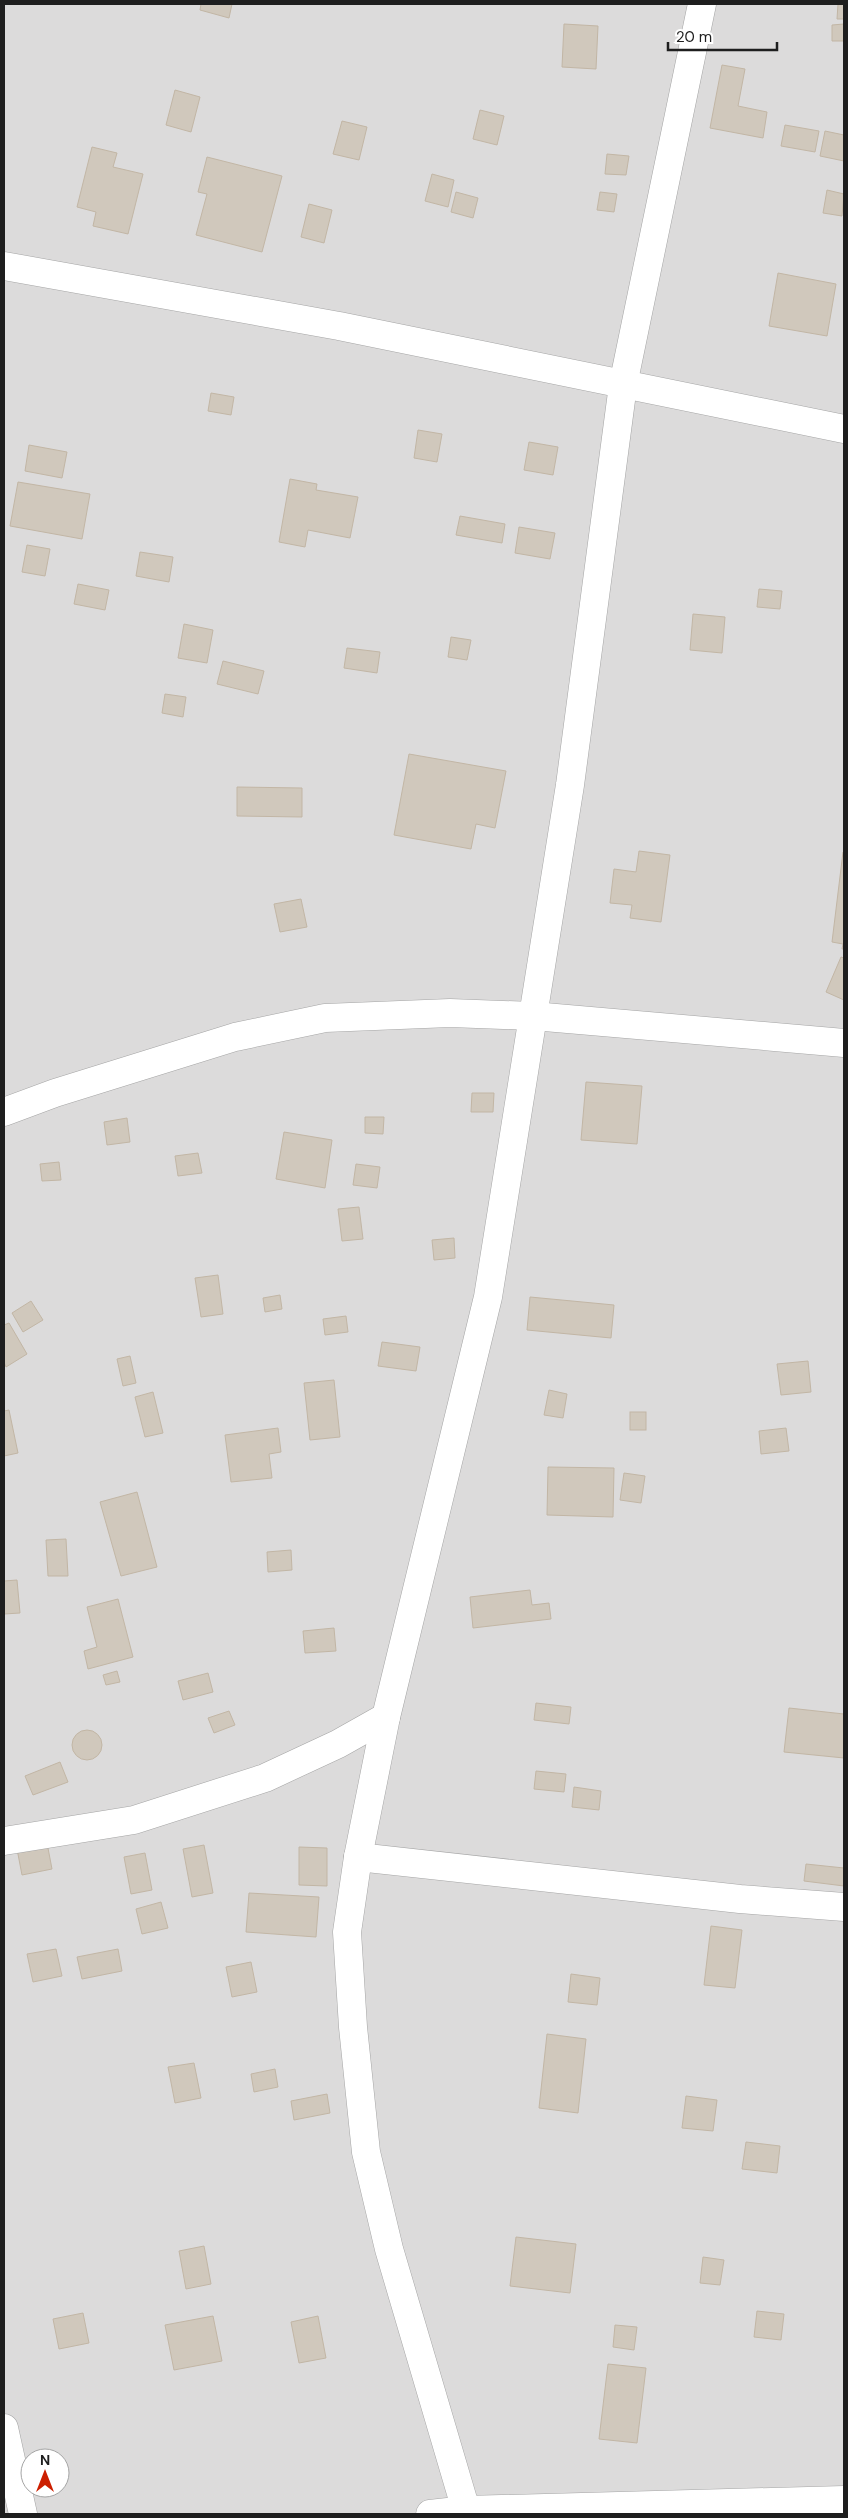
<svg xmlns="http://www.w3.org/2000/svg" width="848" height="2518" font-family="'DM Sans',sans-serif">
	<rect width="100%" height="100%" fill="#f0eee4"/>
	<path fill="#dcdbdb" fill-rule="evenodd" d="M4,4h840v2510h-840zM30,2458h30v30h-30z"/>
	<g fill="#d0c8bc" stroke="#c2b6a5">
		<path d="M201,4h31l-3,14 -29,-8z"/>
		<path d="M838,4h6v15h-7z"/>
		<path d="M564,24l34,2 -2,43 -34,-2z"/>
		<path d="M844,24v17h-12v-16z"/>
		<path d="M722,65l23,4 -7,37 29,6 -4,26 -53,-10z"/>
		<path d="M175,90l25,7 -9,35 -25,-7z"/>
		<path d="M480,110l24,6 -7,29 -24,-6z"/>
		<path d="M342,121l25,6 -8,33 -26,-6z"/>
		<path d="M785,125l34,6 -4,21 -34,-6z"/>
		<path d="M825,131l19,4v26l-24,-5z"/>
		<path d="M92,147l25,6 -4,14 30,7 -15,60 -35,-8 3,-14 -19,-5z"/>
		<path d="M607,154l22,2 -3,19 -21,-1z"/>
		<path d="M207,157l75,19 -20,76 -66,-17 11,-41 -9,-2z"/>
		<path d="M432,174l22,6 -6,27 -23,-6z"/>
		<path d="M827,190l17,4 -2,22 -19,-3z"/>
		<path d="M456,192l22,6 -5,20 -22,-6z"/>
		<path d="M600,192l17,2 -3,18 -17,-2z"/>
		<path d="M309,204l23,6 -8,33 -23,-6z"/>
		<path d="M778,273l58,11 -9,52 -58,-10z"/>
		<path d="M211,393l23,4 -3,18 -23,-4z"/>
		<path d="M418,430l24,4 -5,28 -23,-4z"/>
		<path d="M529,442l29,5 -5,28 -29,-5z"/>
		<path d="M29,445l38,7 -5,26 -37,-7z"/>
		<path d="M290,479l27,5 -1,6 42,7 -8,41 -42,-8 -3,17 -26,-5z"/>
		<path d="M18,482l72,12 -8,45 -72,-13z"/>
		<path d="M460,516l45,8 -3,19 -46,-8z"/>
		<path d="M519,527l36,6 -5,26 -35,-6z"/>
		<path d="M27,545l23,4 -5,27 -23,-4z"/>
		<path d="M140,552l33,5 -4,25 -33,-6z"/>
		<path d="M78,584l31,6 -4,20 -31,-6z"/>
		<path d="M759,589l23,2 -2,18 -23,-2z"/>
		<path d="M693,614l32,3 -3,36 -32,-3z"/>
		<path d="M184,624l29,6 -6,33 -29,-5z"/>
		<path d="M451,637l20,3 -4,20 -19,-3z"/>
		<path d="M347,648l33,4 -3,21 -33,-5z"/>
		<path d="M223,661l41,10 -6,23 -41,-10z"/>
		<path d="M165,694l21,3 -3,20 -21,-4z"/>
		<path d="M409,754l97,17 -11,57 -19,-4 -5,25 -77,-14z"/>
		<path d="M237,787l65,1v29l-65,-1z"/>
		<path d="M639,851l31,4 -9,67 -31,-4 2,-13 -22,-2 4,-34 22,3z"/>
		<path d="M843,852h1v97h-2l1,-5 -11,-2z"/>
		<path d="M301,899l6,28 -27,5 -6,-28z"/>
		<path d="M841,957l3,1v42l-18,-8z"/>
		<path d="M586,1082l56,4 -5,58 -56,-4z"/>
		<path d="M472,1093h22l-1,19h-22z"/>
		<path d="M365,1117h19l-1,17 -18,-1z"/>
		<path d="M127,1118l3,24 -23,3 -3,-23z"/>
		<path d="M284,1132l48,8 -7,48 -49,-9z"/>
		<path d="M198,1153l4,20 -24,3 -3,-20z"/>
		<path d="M59,1162l2,18 -19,1 -2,-17z"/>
		<path d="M356,1164l24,3 -3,21 -24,-3z"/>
		<path d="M359,1207l4,32 -21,2 -4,-32z"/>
		<path d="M454,1238l1,20 -21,2 -2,-20z"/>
		<path d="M218,1275l5,39 -22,3 -6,-39z"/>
		<path d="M280,1295l2,14 -17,3 -2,-14z"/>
		<path d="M530,1297l84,8 -3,33 -84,-8z"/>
		<path d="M31,1301l12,19 -20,12 -11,-19z"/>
		<path d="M346,1316l2,16 -23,3 -2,-16z"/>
		<path d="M9,1323l18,31 -21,13 -2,-5v-37z"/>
		<path d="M382,1342l38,5 -4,24 -38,-5z"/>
		<path d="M130,1356l6,27 -13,3 -6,-27z"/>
		<path d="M808,1361l3,31 -30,3 -4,-31z"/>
		<path d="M334,1380l6,57 -30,3 -6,-57z"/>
		<path d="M549,1390l18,4 -4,24 -19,-3z"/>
		<path d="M153,1392l10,41 -18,4 -10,-40z"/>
		<path d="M9,1410l9,43 -14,3v-45z"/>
		<rect x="630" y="1412" width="16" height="18"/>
		<path d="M278,1428l3,24 -12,2 3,24 -41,4 -6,-47z"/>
		<path d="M786,1428l3,23 -28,3 -2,-23z"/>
		<path d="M548,1467l66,1 -1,49 -66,-2z"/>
		<path d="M624,1473l21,3 -4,27 -21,-3z"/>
		<path d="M137,1492l20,75 -36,9 -21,-74z"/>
		<path d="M66,1539l2,37h-20l-2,-36z"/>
		<path d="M291,1550l1,20 -24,2 -1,-20z"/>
		<path d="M17,1580l3,33 -16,1v-33z"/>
		<path d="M530,1590l2,15 17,-2 2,16 -78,9 -3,-31z"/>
		<path d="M118,1599l15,58 -45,12 -4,-18 13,-4 -10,-40z"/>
		<path d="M334,1628l2,23 -31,2 -2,-22z"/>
		<path d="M117,1671l3,11 -14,3 -3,-10z"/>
		<path d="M208,1673l5,19 -30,8 -5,-19z"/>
		<path d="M536,1703l35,4 -2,17 -35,-4z"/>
		<path d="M789,1708l55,6v44l-60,-6z"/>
		<path d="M229,1711l6,14 -21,8 -6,-15z"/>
		<circle cx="87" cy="1745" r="15"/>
		<path d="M60,1762l8,20 -35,13 -8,-19z"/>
		<path d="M536,1771l30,3 -2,18 -30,-3z"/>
		<path d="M574,1787l27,4 -2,19 -27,-3z"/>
		<path d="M47,1843l5,26 -30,6 -5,-26z"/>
		<path d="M204,1845l9,48 -21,4 -9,-48z"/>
		<path d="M299,1847l28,1v38l-28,-1z"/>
		<path d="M145,1853l7,37 -21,4 -7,-37z"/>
		<path d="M806,1864l38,4v18l-40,-5z"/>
		<path d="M249,1893l70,4 -3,40 -70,-5z"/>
		<path d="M161,1902l7,26 -26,6 -6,-25z"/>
		<path d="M711,1926l31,4 -7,58 -31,-3z"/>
		<path d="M56,1949l6,27 -29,6 -6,-28z"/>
		<path d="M118,1949l4,22 -40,8 -5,-22z"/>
		<path d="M251,1962l6,30 -25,5 -6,-30z"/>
		<path d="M571,1974l29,4 -3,27 -29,-3z"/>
		<path d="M547,2034l39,5 -8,74 -39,-5z"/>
		<path d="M194,2063l7,35 -26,5 -7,-36z"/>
		<path d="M275,2069l3,18 -24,5 -3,-18z"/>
		<path d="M327,2094l3,19 -36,7 -3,-19z"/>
		<path d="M686,2096l31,4 -4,31 -31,-3z"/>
		<path d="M746,2142l34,4 -3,27 -35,-4z"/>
		<path d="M516,2237l60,7 -6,49 -60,-7z"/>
		<path d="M204,2246l7,38 -25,5 -7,-38z"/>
		<path d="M703,2257l21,3 -4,25 -20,-2z"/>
		<path d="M757,2311l27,3 -3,26 -27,-3z"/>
		<path d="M83,2313l6,30 -30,6 -6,-30z"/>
		<path d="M213,2316l9,45 -48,9 -9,-45z"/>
		<path d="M318,2316l8,42 -27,5 -8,-41z"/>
		<path d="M615,2325l22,2 -3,23 -21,-3z"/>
		<path d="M608,2364l38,4 -9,75 -38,-4z"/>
	</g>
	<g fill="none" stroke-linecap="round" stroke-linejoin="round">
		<defs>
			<g id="street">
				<path d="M4,266l335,60 505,103"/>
				<path d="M4,1112l51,-19 180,-56 90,-19 125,-5 83,3 311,27"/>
				<path d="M4,1841l130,-21 131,-42 73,-34 48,-27"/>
				<path d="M358,1857l382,42 104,8"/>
				<path d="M4,2428l19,86"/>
				<path d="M466,2510l-77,-261 -23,-97 -13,-125 -6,-95 11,-75 28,-140 102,-420 82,-512 53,-400 79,-381"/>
				<path d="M430,2514l36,-4 378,-10"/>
			</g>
		</defs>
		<use href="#street" stroke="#a5a5a5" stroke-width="29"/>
		<use href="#street" stroke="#fff" stroke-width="28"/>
	</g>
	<rect width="848" height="2518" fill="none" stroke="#1e1e1e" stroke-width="10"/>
	<g transform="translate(45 2473)"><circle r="24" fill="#ffffff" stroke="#a5a5a5"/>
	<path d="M0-4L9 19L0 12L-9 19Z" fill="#cc1f00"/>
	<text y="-8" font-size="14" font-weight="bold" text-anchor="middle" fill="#1e1e1e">N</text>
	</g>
	<path d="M668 42v8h109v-8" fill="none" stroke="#1e1e1e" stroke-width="2.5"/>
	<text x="676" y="42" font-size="15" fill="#1e1e1e" stroke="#ffffff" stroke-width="4" paint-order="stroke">20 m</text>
</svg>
